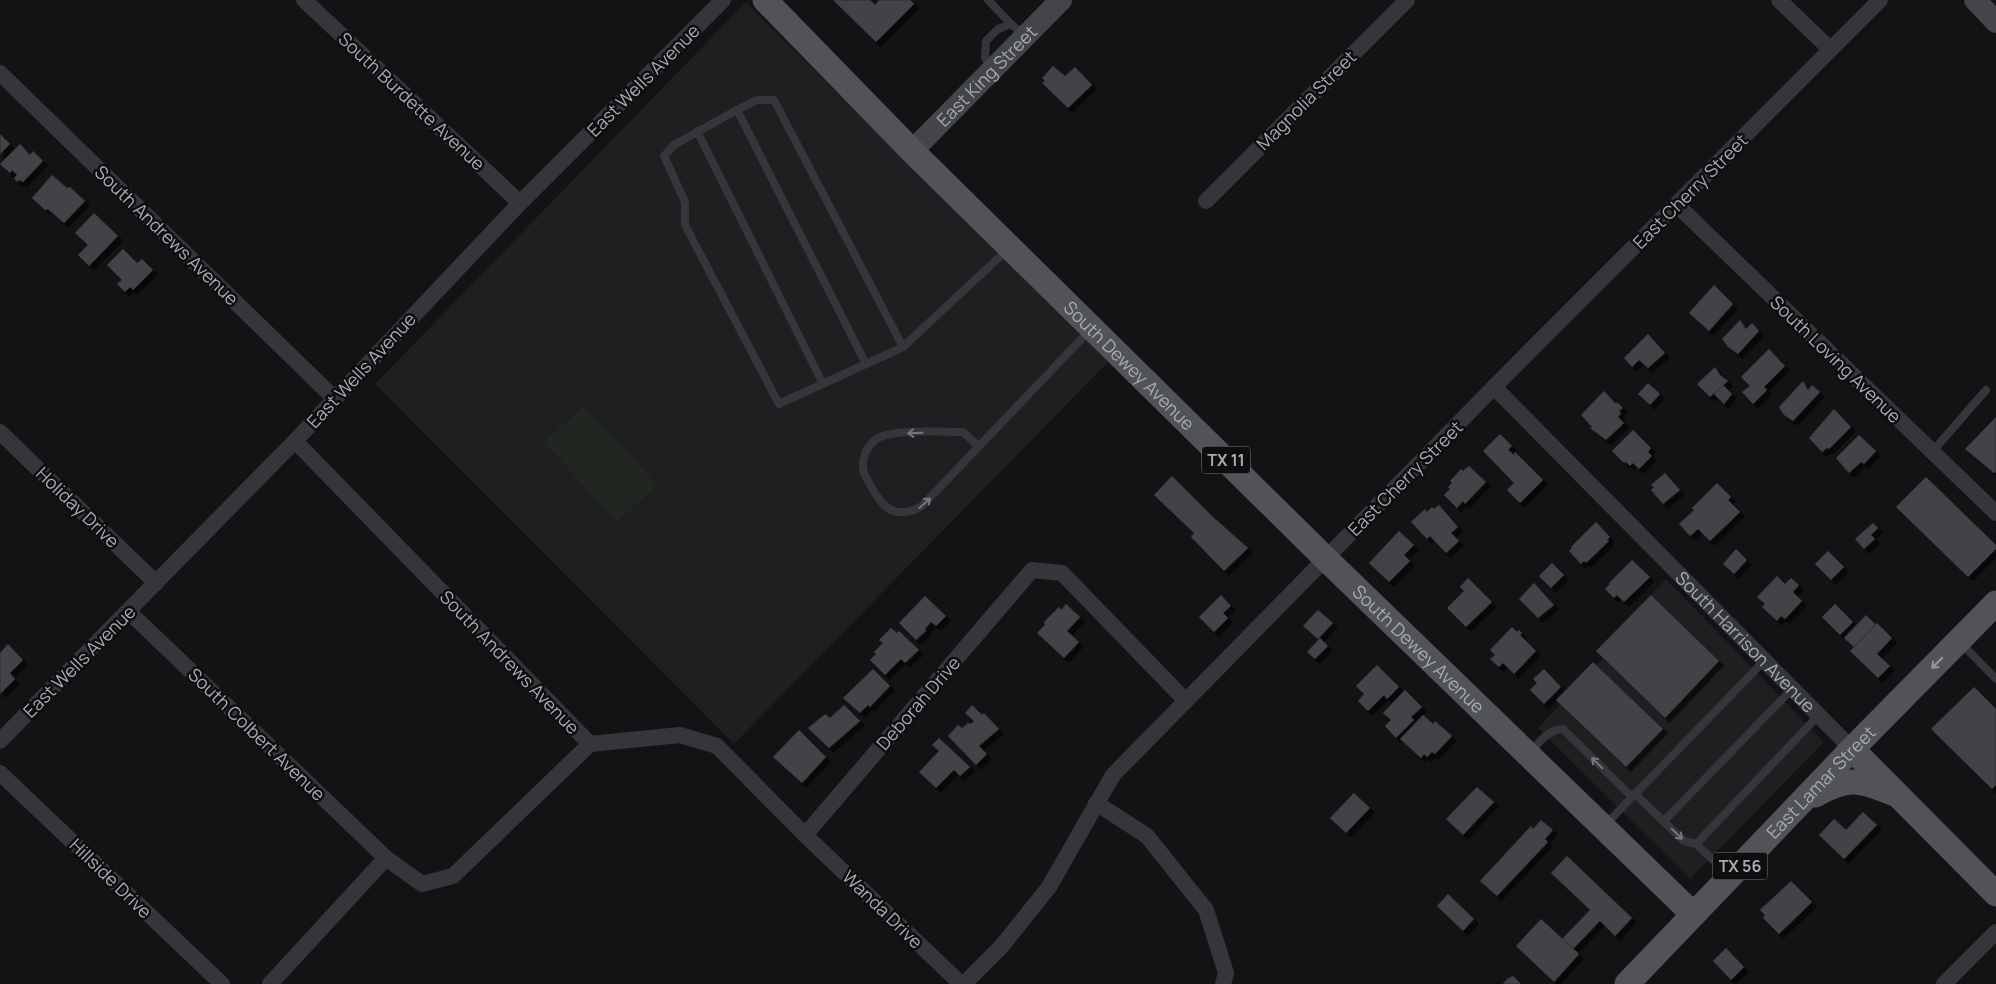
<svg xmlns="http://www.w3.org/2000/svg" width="1996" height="984" font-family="Manrope,sans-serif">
	<defs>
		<filter id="shadow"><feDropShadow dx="4.5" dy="4.5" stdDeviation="0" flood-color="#0009"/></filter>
	</defs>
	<rect width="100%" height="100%" fill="#131315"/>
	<g fill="#1f1f21">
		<path d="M746,2l362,360 -374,382 -359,-360z"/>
		<path d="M1666,579l158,163 -134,137 -152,-151 65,-70 -6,-7z"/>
	</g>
	<path fill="#202720" d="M584,406l73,79 -40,37 -73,-80z"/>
	<g fill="#424347" stroke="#2d2d30" filter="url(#shadow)">
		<path d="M833,0h37l5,5 4,-5h31l4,4 -38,38z"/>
		<path d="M1053,66l12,10 10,-9 17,18 -24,23 -26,-25 3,-2 -3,-3z"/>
		<path d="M0,134l10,10 -10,10z"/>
		<path d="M20,144l10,11 3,-4 10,10 -20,21 -4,-2 -2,2 -3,-4 3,-3 -5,-5 -2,3 -10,-9z"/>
		<path d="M52,175l15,13 3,-1 15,14 -21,22 -16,-14 -3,1 -13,-12z"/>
		<path d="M94,213l24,23 -29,30 -11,-11 10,-10 -13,-12z"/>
		<path d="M123,249l14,14 5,-4 11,11 -20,20 -3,-3 -5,5 -8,-8 5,-4 -15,-15z"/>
		<path d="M1714,285l19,19 -24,27 -20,-18z"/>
		<path d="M1740,320l6,9 6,-6 7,8 -21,23 -10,-7 -6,-8z"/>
		<path d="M1648,334l17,19 -17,15 -9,-8 -7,7 -8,-9z"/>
		<path d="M1769,349l16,17 -21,21 3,3 -14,14 -11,-12 8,-6 -9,-9z"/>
		<path d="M1715,367l5,8 8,6 -18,16 -13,-13z"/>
		<path d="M1803,381l5,9 4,-5 8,7 -27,29 -9,-6 -5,-8z"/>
		<path d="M1648,383l12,11 -10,11 -12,-11z"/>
		<path d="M1723,385l9,9 -8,10 -10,-10z"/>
		<path d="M1604,391l12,13 1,-2 6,6 -4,3 2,2 -3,4 6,6 -18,17 -16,-12 2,-1 -11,-12z"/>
		<path d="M1834,409l17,18 -22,22 -2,-1 -5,4 -13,-14z"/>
		<path d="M1996,417v55l-2,1 -29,-24z"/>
		<path d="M1633,430l18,18 -3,4 4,4 -13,13 -6,-6 -3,3 -4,-4 -2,1 -12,-12z"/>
		<path d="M1500,434l12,12 -4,4 6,5 1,-3 28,28 -23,23 -13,-13 7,-7 -31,-32z"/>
		<path d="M1859,435l17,16 -12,13 -3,-2 -12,11 -13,-15z"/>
		<path d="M1469,466l17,16 -21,22 -2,-3 -6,7 -13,-13 6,-6 -2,-2 4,-4 -2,-2 11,-12 2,2z"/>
		<path d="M1665,473l15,17 -17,14 -12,-14 3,-3 -3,-2z"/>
		<path d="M1172,476l40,40 36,32 -24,23 -33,-34 3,-4 -40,-38z"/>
		<path d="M1926,477l70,68v4l-28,28 -72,-70z"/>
		<path d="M1717,483l14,14 -3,3 12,12 -30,29 -12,-12 -8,7 -11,-12 15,-14 -2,-2z"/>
		<path d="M1439,505l19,22 -7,6 8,8 -13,12 -16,-17 -3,3 -16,-17 14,-13 2,3 5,-5 2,2z"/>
		<path d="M1596,522l14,15 -3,3 2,1 -23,22 -2,-2 -3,3 -12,-13 3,-3 -1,-1z"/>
		<path d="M1873,523l5,5 -7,7 4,4 -11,10 -9,-10z"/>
		<path d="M1399,531l15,14 -10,10 6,6 -21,21 -20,-19z"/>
		<path d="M1736,549l11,11 -13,14 -11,-10z"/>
		<path d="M1828,551l16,16 -13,13 -16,-16z"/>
		<path d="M1632,560l18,17 -26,25 -7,-7 -3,3 -9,-9 5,-5 -1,-1z"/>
		<path d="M1552,563l12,12 -13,13 -12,-12z"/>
		<path d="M1777,576l8,8 6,-6 8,7 -6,7 9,9 -17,18 -4,-3 -4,5 -15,-14 3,-3 -8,-7z"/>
		<path d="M1468,578l24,24 -26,25 -19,-19 17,-17 -4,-4z"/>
		<path d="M1534,583l20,22 -16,13 -19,-19z"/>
		<path d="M1221,595l10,11 -8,7 5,5 -14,14 -15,-15z"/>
		<path d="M1651,595l68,66 -54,57 -69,-67z"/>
		<path d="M925,596l21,20 -10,10 -5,-4 -6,7 1,2 -10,9 -17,-17z"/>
		<path d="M1066,604l14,13 -13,14 12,11 -15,16 -27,-25 8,-8 -1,-3 15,-15 2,3z"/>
		<path d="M1835,604l18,18 -13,13 -18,-18z"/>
		<path d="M1318,610l15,13 -15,16 -15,-13z"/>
		<path d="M1866,615l10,10 -22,22 -10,-9z"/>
		<path d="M1877,623l15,15 -15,16 13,12 -12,12 -28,-27z"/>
		<path d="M1512,627l5,5 2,-2 3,3 -2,2 16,16 -22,23 -11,-11 -4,4 -9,-8 5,-4 -5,-5z"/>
		<path d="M891,628l6,5 2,-2 20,19 -14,13 -4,-4 -16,16 -15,-15 6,-6 -2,-2 9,-9 -4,-3z"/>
		<path d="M1320,638l8,8 -13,13 -8,-7z"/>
		<path d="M8,644l15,16 -13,13 5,6 -15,15v-41z"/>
		<path d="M1593,662l70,67 -37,38 -70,-67z"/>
		<path d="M1377,665l22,22 -12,12 -3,-4 -16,16 -10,-10 6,-7 -8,-8z"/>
		<path d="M873,669l17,17 -20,21 -2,-2 -8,8 -17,-15z"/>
		<path d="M1544,669l17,18 -17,17 -14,-14 7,-7 -4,-4z"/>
		<path d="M1974,687l22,22v76l-4,4 -61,-60z"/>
		<path d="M1405,690l17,17 -11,10 3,3 -18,18 -11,-12 6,-6 -8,-7z"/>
		<path d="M844,705l16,16 -31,27 -21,-20 17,-14 5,4z"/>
		<path d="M972,705l10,10 2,-2 15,16 -20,17 8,8 -11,11 -28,-29 10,-11 4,3 6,-5 3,1 3,-3 -9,-8z"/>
		<path d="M1423,715l10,9 2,-3 17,15 -17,18 -3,-2 -5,5 -3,-3 -3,4 -21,-19z"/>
		<path d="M799,730l27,27 -24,26 -29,-26z"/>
		<path d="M939,738l31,29 -10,9 -6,-6 -18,18 -17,-16 20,-21 -7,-6z"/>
		<path d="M1477,787l17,15 -31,33 -17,-16z"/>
		<path d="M1354,793l16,15 -24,25 -16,-15z"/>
		<path d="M1863,812l14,13 -33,34 -25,-24 15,-16 12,11z"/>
		<path d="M1541,820l12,10 -8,9 3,3 -51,54 -17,-15 51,-55 2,3z"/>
		<path d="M1567,856l65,62 -17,18 -15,-15 -27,28 -11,-10 28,-29 -39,-37z"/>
		<path d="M1791,881l21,21 -33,32 -16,-16 2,-3 -5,-5z"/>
		<path d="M1448,894l26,25 -11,12 -26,-25z"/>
		<path d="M1541,919l38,35 -25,28 -38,-36z"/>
		<path d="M1726,948l18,19 -13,13 -18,-19z"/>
		<path d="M1513,976l8,8h-18l4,-5z"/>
	</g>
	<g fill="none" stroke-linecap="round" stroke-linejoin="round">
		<g stroke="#353639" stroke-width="8">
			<path d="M988,0l23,24"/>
			<path d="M992,66l-7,-8 1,-17 12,-12 13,-5 13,11"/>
			<path d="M737,110l129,254"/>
			<path d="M697,131l126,253"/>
			<path d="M903,347l-129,-247h-17l-20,10 -63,35 -10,11 21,46v23l94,179 124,-57 104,-97"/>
			<path d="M978,446l-15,-14c-22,0 -64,-3 -83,5 -13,6 -20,23 -16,36 1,4 5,9 7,13 12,24 26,34 51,20l167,-175"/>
			<path d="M1932,452l54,-62"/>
			<path d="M1960,642l36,37"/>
			<path d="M1531,752c9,-11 17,-22 32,-23l69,68"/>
			<path d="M1635,794l49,47 12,3 31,29"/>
			<path d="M1664,821l128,-132"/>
			<path d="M1606,824l159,-164"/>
			<path d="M1696,844l123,-129"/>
		</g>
		<g stroke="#353639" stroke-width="16">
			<path d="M304,0l216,203"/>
			<path d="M1779,0l51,49"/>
			<path d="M0,73l334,325"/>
			<path d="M1206,201l201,-201"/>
			<path d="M1677,205l319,308"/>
			<path id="s1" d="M1494,387l358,362"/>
			<path d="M0,432l156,151"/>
			<path d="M295,441l295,303 90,-9 37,11 88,89 156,149"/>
			<path d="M128,611l258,247 36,26 31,-8 137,-132"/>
			<path d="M0,741l295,-300 225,-238 203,-203"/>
			<path d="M0,773l222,211"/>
			<path d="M1096,803l51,33 59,74 20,63 -3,11"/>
			<path d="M805,835l227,-265 30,3 124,128"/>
			<path d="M270,984l116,-126"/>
			<path d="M964,984l37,-37 48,-60 64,-112 381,-388 386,-387"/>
			<path d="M1944,984l52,-52"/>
		</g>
		<g stroke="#434549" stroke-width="22">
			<path d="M1975,0l21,22"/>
			<path id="s2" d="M912,151l149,-151"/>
		</g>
		<g stroke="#515358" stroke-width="25">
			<path id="s3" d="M765,0l147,151 414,408 367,355"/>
			<path d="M1852,749l144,145"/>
			<path d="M1815,795c32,-18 44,-16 77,-2"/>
			<path id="s4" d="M1627,984l225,-235 144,-146"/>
		</g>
	</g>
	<defs><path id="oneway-shaft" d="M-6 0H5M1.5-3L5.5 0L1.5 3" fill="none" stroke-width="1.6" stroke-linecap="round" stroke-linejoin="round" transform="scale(1.25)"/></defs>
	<g stroke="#73767d">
		<use href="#oneway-shaft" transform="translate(915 433) rotate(178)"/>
		<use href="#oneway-shaft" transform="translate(925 503) rotate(-42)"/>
		<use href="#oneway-shaft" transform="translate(1597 763) rotate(-136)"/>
		<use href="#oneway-shaft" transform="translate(1677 834) rotate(44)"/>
	</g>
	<use stroke="#9599a2" href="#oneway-shaft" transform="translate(1937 663) rotate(135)"/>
	<g text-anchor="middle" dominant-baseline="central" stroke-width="5" stroke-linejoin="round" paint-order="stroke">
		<g fill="#0e0e0f" stroke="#787c82" stroke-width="1">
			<rect x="1202" y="446.5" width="48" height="27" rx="4"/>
			<rect x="1712.5" y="852.5" width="55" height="27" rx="4"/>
		</g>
		<g font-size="16" font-weight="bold" fill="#a6abb4">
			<text x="1226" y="460">TX 11</text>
			<text x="1740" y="866">TX 56</text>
		</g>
		<g font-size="18" fill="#a6abb4" stroke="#0e0e0f">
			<text stroke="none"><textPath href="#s2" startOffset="106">East King Street</textPath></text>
			<text transform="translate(643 80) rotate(-45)">East Wells Avenue</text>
			<text transform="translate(1306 100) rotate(-45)">Magnolia Street</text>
			<text transform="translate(412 101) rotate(43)">South Burdette Avenue</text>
			<text transform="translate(1690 191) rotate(-45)">East Cherry Street</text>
			<text transform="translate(167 235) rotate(44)">South Andrews Avenue</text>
			<text transform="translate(1836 359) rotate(44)">South Loving Avenue</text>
			<text stroke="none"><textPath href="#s3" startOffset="516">South Dewey Avenue</textPath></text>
			<text transform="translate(361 370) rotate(-47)">East Wells Avenue</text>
			<text transform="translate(1405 478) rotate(-45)">East Cherry Street</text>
			<text transform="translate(78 507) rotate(44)">Holiday Drive</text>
			<text stroke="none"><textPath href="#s1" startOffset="358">South Harrison Avenue</textPath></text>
			<text stroke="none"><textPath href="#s3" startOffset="921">South Dewey Avenue</textPath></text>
			<text transform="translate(79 661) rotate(-45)">East Wells Avenue</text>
			<text transform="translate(510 662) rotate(46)">South Andrews Avenue</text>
			<text transform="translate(918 703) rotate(-49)">Deborah Drive</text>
			<text transform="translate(257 734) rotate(44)">South Colbert Avenue</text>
			<text stroke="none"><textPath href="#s4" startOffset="280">East Lamar Street</textPath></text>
			<text transform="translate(111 878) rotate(44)">Hillside Drive</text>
			<text transform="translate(883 909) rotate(44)">Wanda Drive</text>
		</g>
	</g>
</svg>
